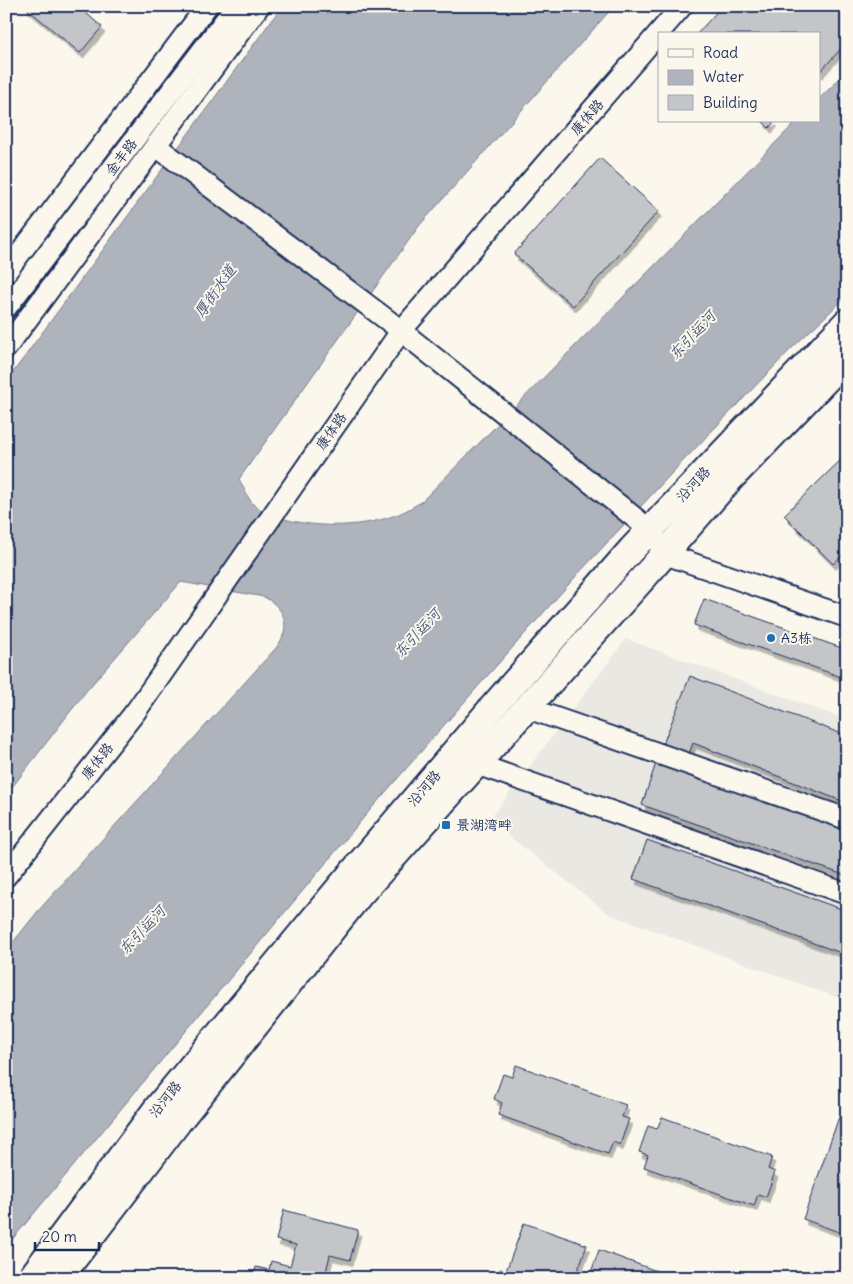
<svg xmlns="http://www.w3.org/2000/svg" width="853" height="1284" font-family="Delius,'LXGW WenKai TC',sans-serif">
	<defs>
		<filter id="shadow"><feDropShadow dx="3" dy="5.5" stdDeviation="0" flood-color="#0004"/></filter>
	</defs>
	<rect width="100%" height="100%" fill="#fbf7ec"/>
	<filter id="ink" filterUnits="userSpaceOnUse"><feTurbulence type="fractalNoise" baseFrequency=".02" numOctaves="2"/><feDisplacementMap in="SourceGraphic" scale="10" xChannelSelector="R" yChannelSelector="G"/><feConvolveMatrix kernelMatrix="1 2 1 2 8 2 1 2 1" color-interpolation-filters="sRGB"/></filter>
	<g filter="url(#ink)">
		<path fill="#eae8e2" d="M626,639l221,81v281l-238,-87 -120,-94z"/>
		<path fill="#afb3bb" stroke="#747e96" d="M282,6h332l-195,220 -180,253c4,7 10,22 15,26 33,24 98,25 136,12 11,-3 21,-9 31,-15l376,-381h22v-22l28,-28v225l-54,51 -109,113 -107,115 -104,117 -103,118 -364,437v-296l32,-40 62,-69 176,-194c15,-19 11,-39 -12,-51l-83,-15 -94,108 -81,105v-413z"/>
		<g fill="#c3c5c9" stroke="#1b2f5e" filter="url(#shadow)">
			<path d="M24,6h54l24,21 -22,26z"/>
			<path d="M722,6h114l11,10v26l-28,31v-39h-122z"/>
			<path d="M762,121h13l-6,7z"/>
			<path d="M600,158l59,53 -86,95 -59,-52z"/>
			<path d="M847,454v97l-14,13 -49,-49z"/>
			<path d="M704,599l143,51v29l-153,-54z"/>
			<path d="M690,676l157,60v67l-154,-60 -6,16 -26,-10z"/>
			<path d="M657,760l190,66v50l-205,-71z"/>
			<path d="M647,840l200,71v44l-214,-76z"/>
			<path d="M516,1065l110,40 -4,12 7,2 -9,26 -7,-3 -5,12 -110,-39 4,-12 -8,-4 9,-25 9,3z"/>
			<path d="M662,1117l110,40 -4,12 7,3 -9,25 -8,-3 -4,12 -110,-39 4,-12 -9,-3 9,-26 9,3z"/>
			<path d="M839,1117l8,3v115l-44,-16z"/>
			<path d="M284,1210l74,20 -8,30 -20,-5 -5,21 7,2h-79l3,-11 13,3 2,-9 19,5 6,-21 -20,-5z"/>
			<path d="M524,1223l63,22 -12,33h-78l3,-9 6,2z"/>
			<path d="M599,1250l63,23 -1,5h-72z"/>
		</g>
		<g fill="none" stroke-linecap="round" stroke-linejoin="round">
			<defs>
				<g id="minor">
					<path d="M156,146l234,176 260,208 15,24 182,63"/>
					<path d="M6,272l201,-266"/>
					<path d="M6,308l230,-302"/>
					<path d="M6,348l253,-342"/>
					<path d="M527,708l320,111"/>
					<path d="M476,764l371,130"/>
					<path d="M6,876l130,-165 265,-380 281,-325"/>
				</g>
				<g id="major">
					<path d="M31,1278l127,-171 182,-220 152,-179 140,-159 215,-227"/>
					<path d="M59,1278l119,-156 183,-229 291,-325 78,-89 117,-121"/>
				</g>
			</defs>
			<use href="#minor" stroke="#1b2f5e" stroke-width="24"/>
			<use href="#major" stroke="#1b2f5e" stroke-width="30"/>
			<use href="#minor" stroke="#fbf7ec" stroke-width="20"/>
			<use href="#major" stroke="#fbf7ec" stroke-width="26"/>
		</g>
	</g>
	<g fill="#1f6fb2" stroke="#fbf7ec" stroke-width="2">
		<circle cx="771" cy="638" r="5"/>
		<rect x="441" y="820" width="10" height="10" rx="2.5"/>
	</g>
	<g text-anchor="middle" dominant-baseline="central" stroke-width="4" stroke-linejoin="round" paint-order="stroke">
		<g font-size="14" fill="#1b2f5e" stroke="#fbf7ec">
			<text transform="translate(587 117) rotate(-49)">康体路</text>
			<text transform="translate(121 157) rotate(-53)">金丰路</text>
			<text transform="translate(331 431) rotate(-55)">康体路</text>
			<text transform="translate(693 484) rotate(-47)">沿河路</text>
			<text transform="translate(97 761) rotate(-52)">康体路</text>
			<text transform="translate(424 788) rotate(-49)">沿河路</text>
			<text transform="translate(165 1099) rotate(-51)">沿河路</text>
		</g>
		<g font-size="14" fill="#1b2f5e" stroke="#fbf7ec" text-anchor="start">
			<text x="781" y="638">A3栋</text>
			<text x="456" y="825">景湖湾畔</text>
		</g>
		<g font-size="15" font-style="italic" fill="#47577a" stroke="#fbf7ec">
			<text transform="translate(215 291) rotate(-55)">厚街水道</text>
			<text transform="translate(692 335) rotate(-47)">东引运河</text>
			<text transform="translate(417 633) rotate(-47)">东引运河</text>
			<text transform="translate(142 930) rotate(-47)">东引运河</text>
		</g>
	</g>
	<rect width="853" height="1284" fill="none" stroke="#fbf7ec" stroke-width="25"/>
	<rect x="12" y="12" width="828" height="1259" fill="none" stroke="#1b2f5e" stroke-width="2" filter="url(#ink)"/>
	<rect x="658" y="32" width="162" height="90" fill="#fbf7ec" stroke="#a1a7b3"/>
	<rect x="668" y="49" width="25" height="8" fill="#fbf7ec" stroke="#a1a7b3"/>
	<text x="703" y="58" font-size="15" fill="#1b2f5e">Road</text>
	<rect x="668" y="70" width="25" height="15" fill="#afb3bb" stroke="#a1a7b3"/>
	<text x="703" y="82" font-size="15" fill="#1b2f5e">Water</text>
	<rect x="668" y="95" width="25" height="15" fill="#c3c5c9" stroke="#a1a7b3"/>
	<text x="703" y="108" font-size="15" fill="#1b2f5e">Building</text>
	<path d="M35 1242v8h64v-8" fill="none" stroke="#1b2f5e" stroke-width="2.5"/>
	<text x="42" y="1242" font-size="15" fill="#1b2f5e" stroke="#fbf7ec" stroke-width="4" paint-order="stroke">20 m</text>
</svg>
